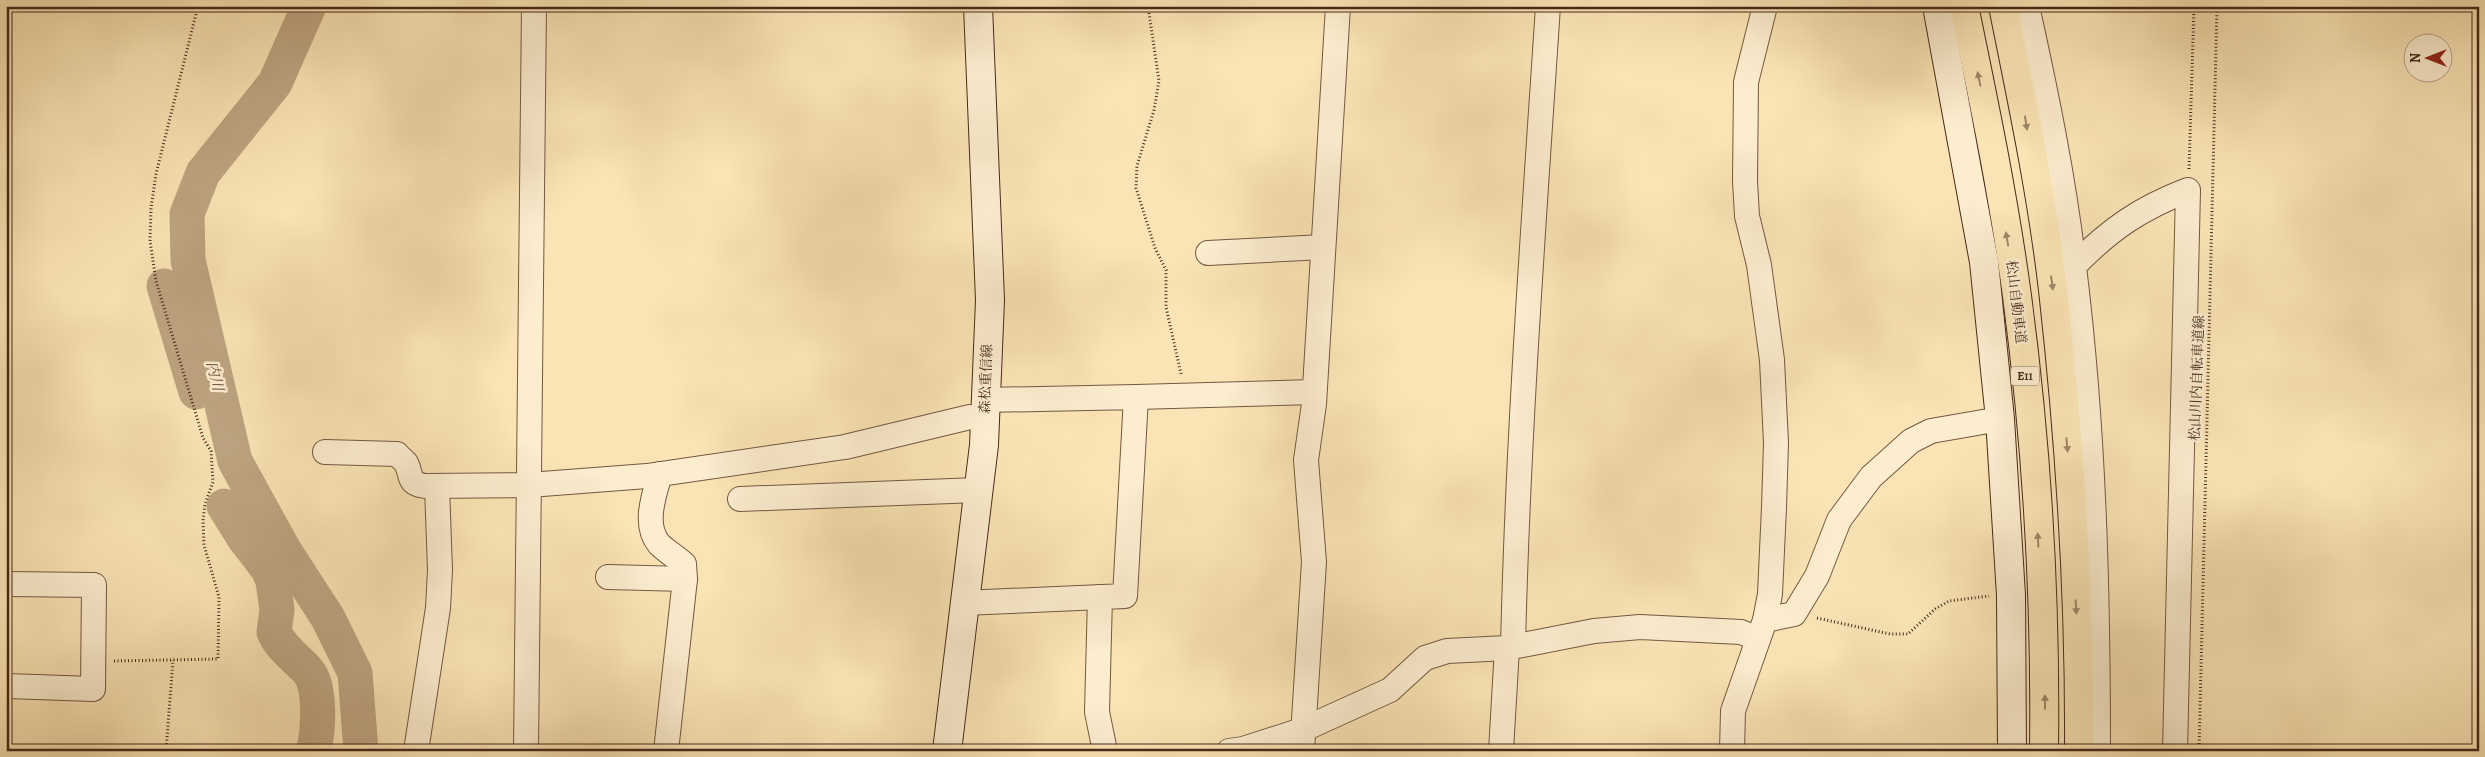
<svg xmlns="http://www.w3.org/2000/svg" width="2485" height="757" font-family="Alegreya,'Noto Serif JP',serif">
	<rect width="100%" height="100%" fill="#fae4b5"/>
	<filter id="stains"><feTurbulence type="fractalNoise" baseFrequency=".004" numOctaves="4"/><feColorMatrix values="0 0 0 0 .2 0 0 0 0 .09 0 0 0 0 .02 0 0 0 .5 -.17"/></filter>
	<radialGradient id="worn" r=".72"><stop offset=".6" stop-color="#630" stop-opacity="0"/><stop offset="1" stop-color="#630" stop-opacity=".3"/></radialGradient>
	<g fill="none" stroke-linecap="round" stroke-linejoin="round">
		<g stroke="#bda480" stroke-width="35">
			<path d="M309,6l-34,77 -72,90 -16,41 1,46 47,201 49,89 44,68 27,55 6,78"/>
			<path d="M164,286l32,106"/>
			<path d="M224,506l20,32 24,31 5,12 4,29 -3,22c7,16 21,25 33,38 15,16 11,61 7,81"/>
		</g>
		<defs>
			<g id="street">
				<path d="M2027,6c19,86 37,173 47,261 20,161 24,322 24,484"/>
				<path d="M1208,253l115,-6"/>
				<path d="M2074,266c36,-37 67,-58 114,-76l-13,561"/>
				<path d="M1136,397l178,-5"/>
				<path d="M325,452l72,2c2,3 7,6 9,9 7,13 0,20 19,23l104,-1 118,-9 198,-29 125,-30h15"/>
				<path d="M660,474c-6,21 -17,51 -1,70 7,7 17,13 25,20l1,15 -19,172"/>
				<path d="M740,499l238,-9"/>
				<path d="M608,577l77,2"/>
				<path d="M6,584l88,1 -1,104 -87,-3"/>
				<path d="M1100,597l-3,115 8,39"/>
				<path d="M963,603l162,-7 11,-199 -150,3"/>
				<path d="M1765,620l29,-6 23,-38 22,-56 32,-43 40,-36 20,-10 69,-12"/>
				<path d="M1513,646c5,-214 21,-427 35,-640"/>
				<path d="M416,751l22,-143 2,-38 -3,-83"/>
				<path d="M526,751l8,-745"/>
				<path d="M1229,751l14,-2 59,-19 88,-40 35,-32 22,-7 60,-3 87,-17 46,-4 101,5 17,7"/>
				<path d="M1302,751l12,-189 -8,-102 8,-56 24,-398"/>
				<path d="M1501,751l6,-103"/>
				<path d="M1732,751l1,-40 32,-91 5,-26 4,-87 2,-64 -4,-83 -13,-95 -12,-49 -2,-35 1,-99 19,-76"/>
			</g>
			<g id="secondary">
				<path d="M1937,6l47,256 16,157 11,176 1,156"/>
				<path d="M947,751l37,-306 6,-145 -12,-294"/>
			</g>
			<g id="highway">
				<path d="M1964,6c20,96 40,193 53,290 20,150 29,303 27,455"/>
				<path d="M2003,6c19,94 39,189 50,284 17,152 27,307 26,461"/>
			</g>
		</defs>
		<use href="#street" stroke="#745841" stroke-width="26"/>
		<use href="#secondary" stroke="#47291a" stroke-width="30"/>
		<use href="#highway" stroke="#47291a" stroke-width="30"/>
		<g stroke="#47291a" stroke-width="3" stroke-dasharray="1 2.5" stroke-linecap="butt">
			<path d="M1148,6l11,75 -5,29 -17,56 -1,22 19,60 11,22v37l15,67"/>
			<path d="M2189,169l5,-163"/>
			<path d="M1817,618l73,16h18l27,-25 14,-8 40,-5"/>
			<path d="M114,661l104,-2 1,-62 -15,-52 -1,-24 2,-17 8,-22 -2,-31 -8,-13 -47,-157 -6,-40 1,-33 5,-34 42,-168"/>
			<path d="M166,751l7,-91"/>
			<path d="M2199,751l18,-745"/>
		</g>
		<use href="#street" stroke="#fcedcf" stroke-width="24"/>
		<use href="#secondary" stroke="#fcedcf" stroke-width="28"/>
		<use href="#highway" stroke="#fae4b5" stroke-width="28"/>
	</g>
	<defs><path id="oneway-solid" d="M-6-.8H1V-3.2L6.5 0L1 3.2V.8H-6Z" transform="scale(1.25)"/></defs>
	<g fill="#a08668">
		<use href="#oneway-solid" transform="translate(1979 79) rotate(-102)"/>
		<use href="#oneway-solid" transform="translate(2026 123) rotate(81)"/>
		<use href="#oneway-solid" transform="translate(2007 239) rotate(-100)"/>
		<use href="#oneway-solid" transform="translate(2052 283) rotate(82)"/>
		<use href="#oneway-solid" transform="translate(2067 445) rotate(85)"/>
		<use href="#oneway-solid" transform="translate(2038 540) rotate(-93)"/>
		<use href="#oneway-solid" transform="translate(2076 607) rotate(87)"/>
		<use href="#oneway-solid" transform="translate(2045 702) rotate(-90)"/>
	</g>
	<g text-anchor="middle" dominant-baseline="central" stroke-width="5" stroke-linejoin="round" paint-order="stroke">
		<rect fill="#fcedcf" stroke="#7d6450" stroke-width="1" x="2011" y="366.5" width="28" height="19" rx="4"/>
		<g font-size="12" font-weight="bold" fill="#47291a">
			<text x="2025" y="376">E11</text>
		</g>
		<g font-size="14" fill="#47291a" stroke="#fcedcf">
			<text transform="translate(2016 302) rotate(83)">松山自動車道</text>
			<text transform="translate(2197 378) rotate(-88)">松山川内自転車道線</text>
			<text transform="translate(986 379) rotate(-88)">森松重信線</text>
		</g>
		<g font-size="15" font-style="italic" fill="#6a4e39" stroke="#fcedcf">
			<text transform="translate(215 376) rotate(77)">内川</text>
		</g>
	</g>
	<rect width="2485" height="757" fill="none" stroke="#fae4b5" stroke-width="25"/>
	<rect x="8" y="8" width="2470" height="742" fill="none" stroke="#47291a" stroke-width="2.5"/>
	<rect x="12" y="12" width="2460" height="732" fill="none" stroke="#47291a"/>
	<g transform="translate(2428 58) rotate(270)"><circle r="24" fill="#fcedcf" stroke="#b49f87"/>
	<path d="M0-4L9 19L0 12L-9 19Z" fill="#8f2418"/>
	<text y="-8" font-size="14" font-weight="bold" text-anchor="middle" fill="#47291a">N</text>
	</g>
	<rect width="100%" height="100%" filter="url(#stains)"/>
	<rect width="100%" height="100%" fill="url(#worn)"/>
</svg>
